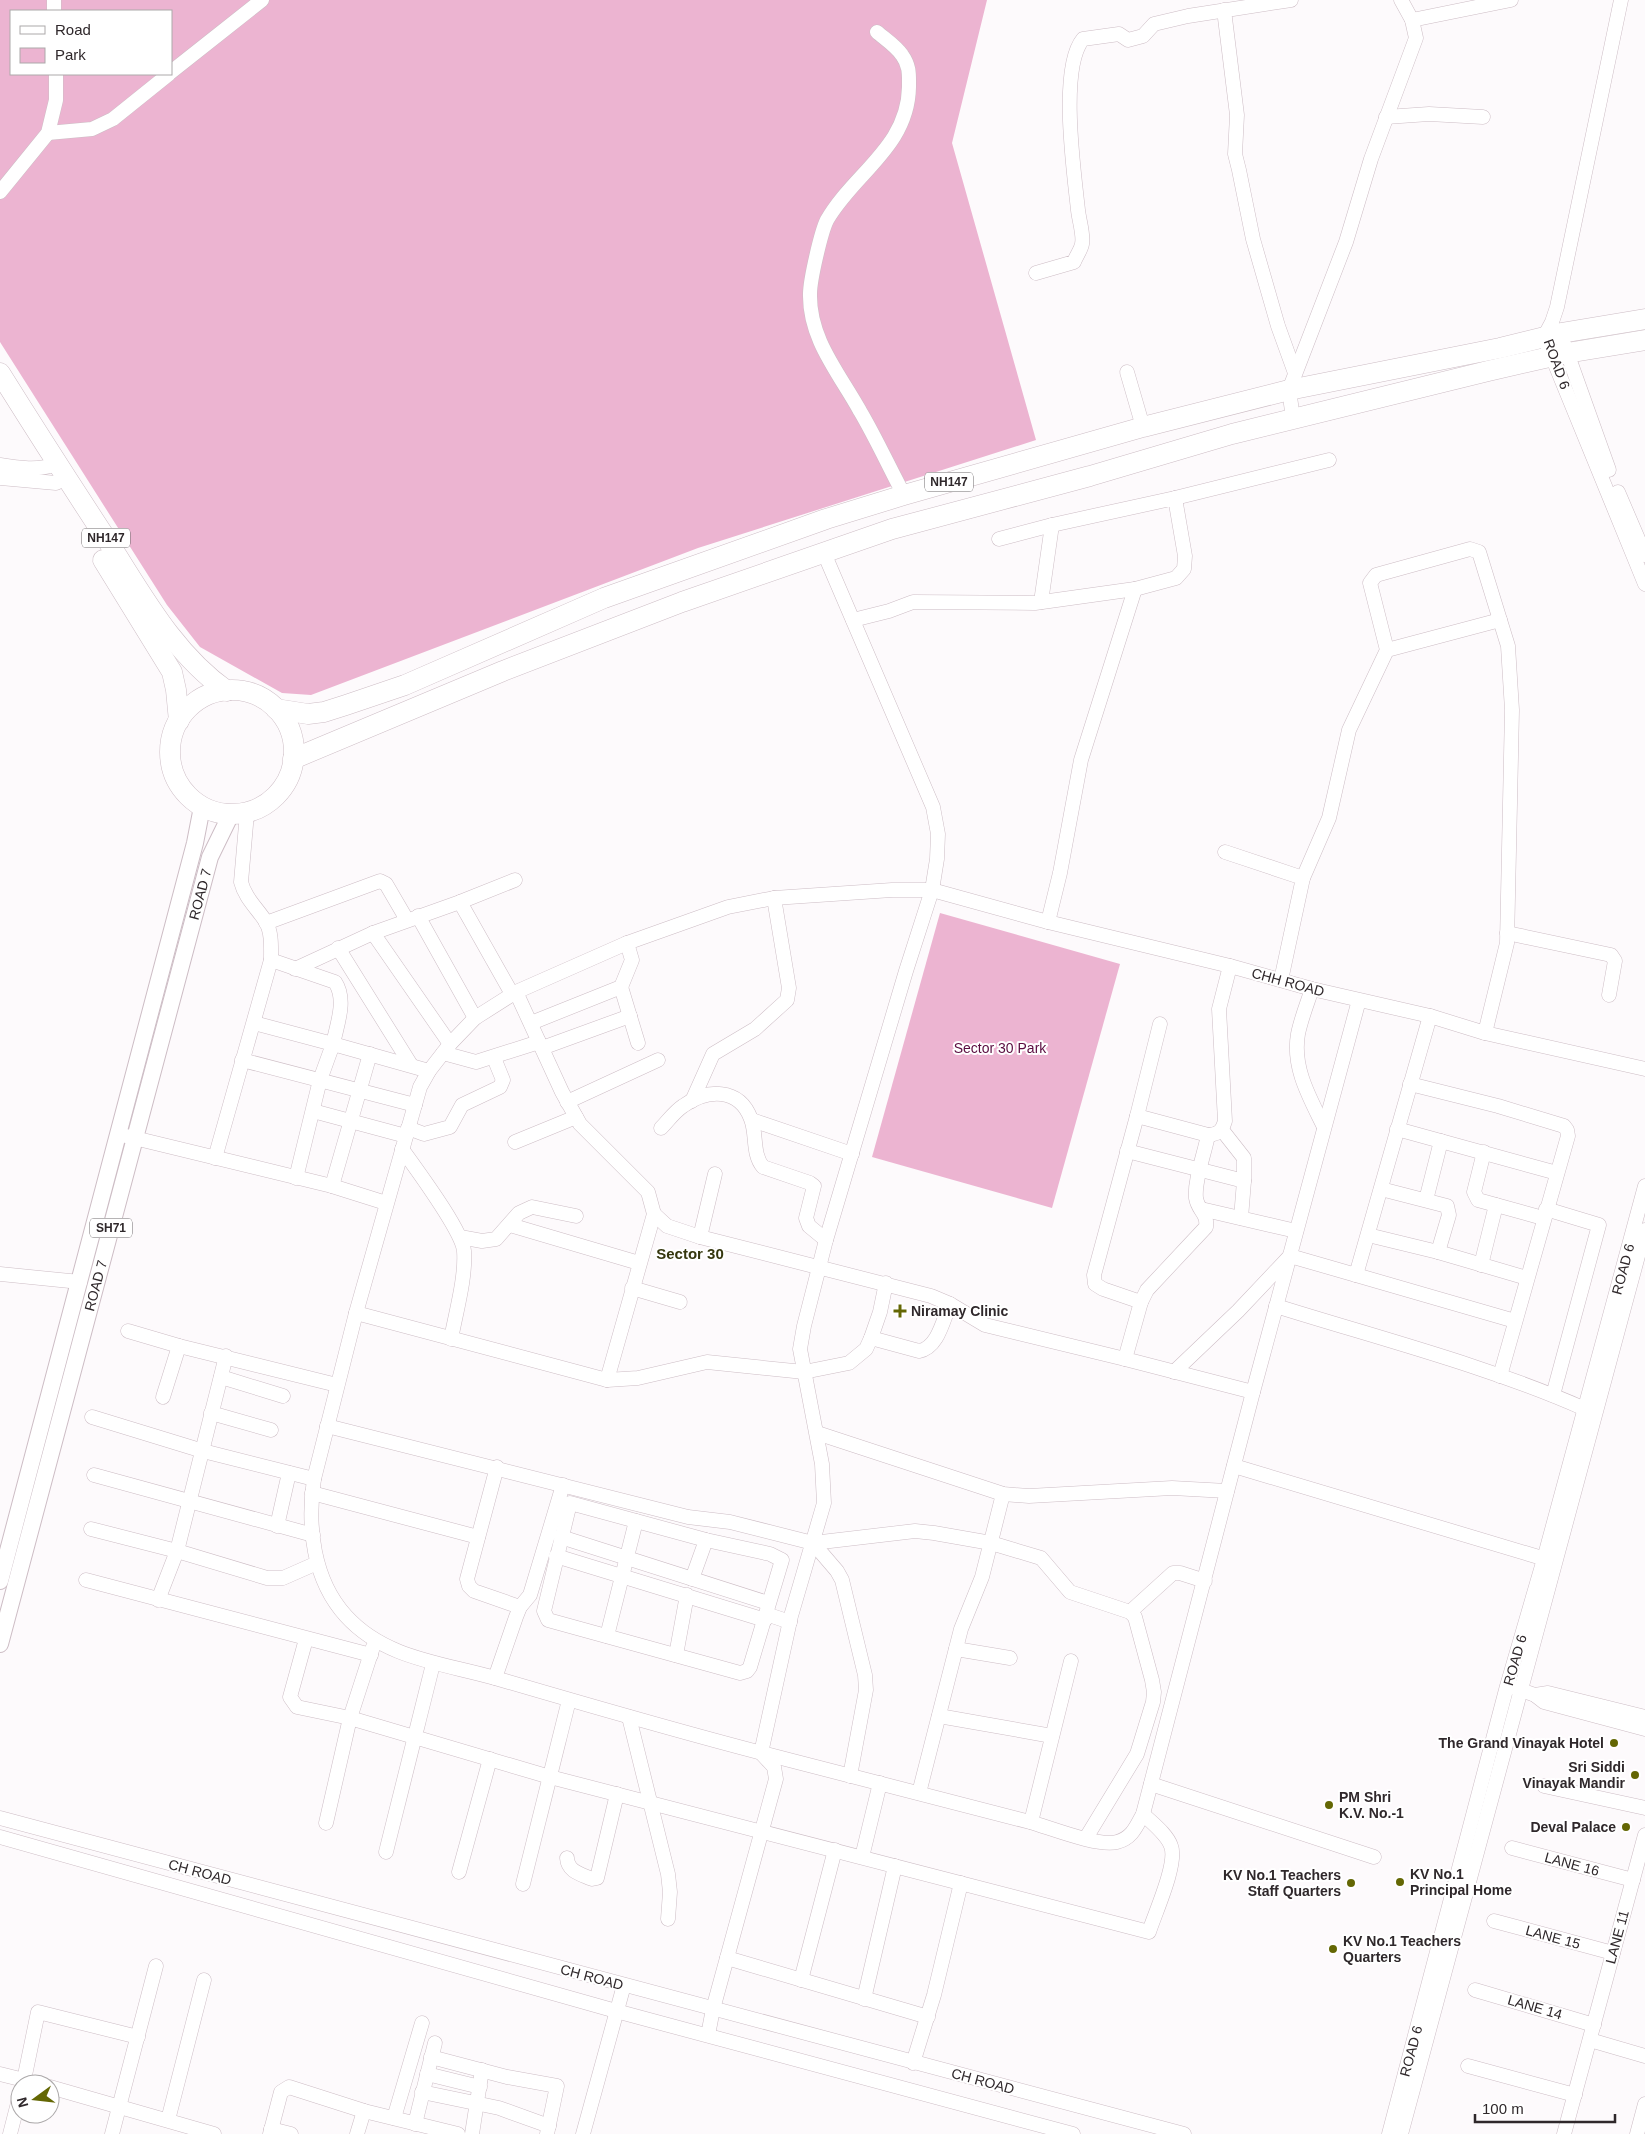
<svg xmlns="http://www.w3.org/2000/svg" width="1645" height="2134" font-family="Helvetica,sans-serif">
	<rect width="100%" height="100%" fill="#fdfafc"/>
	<g fill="#ecb4d1" fill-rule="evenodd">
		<path d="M0,0h987l-35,143 84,297 -338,108 -387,147 -29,-2 -82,-46 -33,-42 -167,-263zM11,11h160v63h-160z"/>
		<path d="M940,913l180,51 -68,244 -180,-51z"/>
	</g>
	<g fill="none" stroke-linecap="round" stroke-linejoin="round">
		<defs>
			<g id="minor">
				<path d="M54,0v11"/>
				<path d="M1621,0l-64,307 -5,15 -8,15 101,247"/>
				<path d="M1224,10l13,105 -2,39 4,16 14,69 25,87 17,47"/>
				<path d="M1412,20l99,-20"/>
				<path d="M877,32c8,7 19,14 25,23 8,11 7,20 7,32 -1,60 -55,86 -82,133 -6,12 -17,60 -17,74 -1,45 29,79 50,117 16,27 29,56 44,84"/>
				<path d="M171,72l91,-72"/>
				<path d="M1386,117l43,-3 54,3"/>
				<path d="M48,133l44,-4 21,-10 56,-45"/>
				<path d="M0,192l48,-59 8,-33v-26"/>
				<path d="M1036,273l38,-11c2,-6 7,-12 8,-18 2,-9 -3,-24 -4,-34 -4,-38 -19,-142 5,-171l36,-5 9,6 15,-4 11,-12 34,-8 103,-16"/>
				<path d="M1564,344l45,126"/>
				<path d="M1127,372l16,55"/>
				<path d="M1293,418l-4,-28 57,-148 25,-83 45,-121 -4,-18 -11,-20"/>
				<path d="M0,465c18,3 39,6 56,-1"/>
				<path d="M0,478l56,5 10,-5"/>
				<path d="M1618,492l27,63"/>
				<path d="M1175,498l154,-38"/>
				<path d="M1041,602l11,-77"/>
				<path d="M853,620l36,-9 24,-9 122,1 100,-14 41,-11 8,-9 1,-13 -10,-58 -123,27 -53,14"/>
				<path d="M1387,650l113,-30"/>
				<path d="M1225,852l78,26 -22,102"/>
				<path d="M1303,878l26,-60 20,-88 38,-80 -17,-67 6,-8 94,-26 9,3 29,94 4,64 -5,233 -22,90"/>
				<path d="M460,902l52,92"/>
				<path d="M418,916l57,102"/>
				<path d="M1048,922l12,-49 21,-113 54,-171"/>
				<path d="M266,923l114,-42 6,3 21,36"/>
				<path d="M373,933l77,111"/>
				<path d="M1507,933l104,22 4,6 -6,34"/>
				<path d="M338,948l73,117"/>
				<path d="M1230,966l-11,43 6,112c-3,10 -6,13 -17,14l-71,-19 -43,159 1,9 8,5 38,13 -16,57 128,33"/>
				<path d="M295,969l78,-36 87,-31 55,-22"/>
				<path d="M621,987l17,56"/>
				<path d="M1312,989c-5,15 -11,30 -14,45 -6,34 12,64 26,93"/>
				<path d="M516,992l46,100 18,32 68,68 6,22 -47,166"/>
				<path d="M1359,1000l-106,392 -110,422c-7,13 -11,24 -26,28 -19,5 -66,-14 -87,-20 -79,-21 -158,-41 -237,-61 -100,-25 -199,-54 -298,-83 -52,-15 -110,-19 -149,-62 -33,-36 -39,-90 -32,-137l42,-166 64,-226 9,-16 21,-27 25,-26 41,-26 111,-49 101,-36 46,-9 118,-8h40l116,32 182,44 82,23 118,27 55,17 160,36"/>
				<path d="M254,1023l79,21c4,-20 14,-44 2,-62l-64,-22"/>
				<path d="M531,1023l90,-36 11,-27 -5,-17"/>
				<path d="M542,1048l88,-32"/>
				<path d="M443,1053l33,9 63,-20"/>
				<path d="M242,1060l173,45"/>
				<path d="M1410,1084l88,22 66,20 3,4 1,6 -68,240"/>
				<path d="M692,1101l21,-47 42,-25 32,-29 2,-12 -15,-90"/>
				<path d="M567,1102l91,-42"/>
				<path d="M313,1111l93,25"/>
				<path d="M1137,1116l23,-92"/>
				<path d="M752,1120l100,34"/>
				<path d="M408,1128l16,6 26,-7 12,-22 38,-18 3,-7 -9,-22"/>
				<path d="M661,1128c7,-7 13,-16 22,-22 24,-17 56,-19 68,13 6,15 1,35 12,48l47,16 4,3 -8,32 3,8 17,14"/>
				<path d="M1397,1129l160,44"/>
				<path d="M1222,1130l22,28v23l-3,37"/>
				<path d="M126,1136l206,50 54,17"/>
				<path d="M515,1142l61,-25"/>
				<path d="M402,1149c14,20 60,81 62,102 2,26 -8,61 -13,88"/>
				<path d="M1127,1151l117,30"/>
				<path d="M1484,1152l-10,40 4,8 65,18"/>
				<path d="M215,1158l56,-198c0,-13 1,-27 -5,-38 -9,-14 -21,-24 -25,-40l6,-69"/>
				<path d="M296,1178l24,-98 13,-36 96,27"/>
				<path d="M332,1186l38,-132"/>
				<path d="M1381,1189l66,17 2,9 -11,37"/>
				<path d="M1426,1200l15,-59"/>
				<path d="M1201,1209l95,22"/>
				<path d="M1546,1209l53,16 -46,170"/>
				<path d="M654,1214l13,12 33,11 231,59 19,8 35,21 140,34"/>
				<path d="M510,1225l129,38"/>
				<path d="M1368,1235l70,17 89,26"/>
				<path d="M460,1237l22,4 14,-2 23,-26 13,-6 44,9"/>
				<path d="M700,1237l15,-63"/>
				<path d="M1481,1265l15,-60"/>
				<path d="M0,1274l80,8"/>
				<path d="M1356,1275l159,46"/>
				<path d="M632,1288l48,14"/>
				<path d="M1141,1302l6,-12 59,-63c2,-14 -8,-16 -10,-29 -2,-17 9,-46 12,-63"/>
				<path d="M1276,1306c102,32 212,60 309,103"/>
				<path d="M356,1313l251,67 31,-2 69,-16 97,10 45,-9 17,-14 5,-11 9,-26 6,-29"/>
				<path d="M128,1331l51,15 158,39"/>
				<path d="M871,1338l48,13c19,-3 24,-31 31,-47"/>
				<path d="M1174,1372l64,-61 52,-55 66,19 74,-259"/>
				<path d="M221,1377l62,19"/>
				<path d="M163,1397l16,-51"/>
				<path d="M211,1413l60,17"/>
				<path d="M92,1417l111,34 111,28"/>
				<path d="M327,1426l361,91 42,5 83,21 102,-12 19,2 57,10 50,15 29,34 60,20 5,5 17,63 2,12 -1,10 -16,52 -51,84"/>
				<path d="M817,1433l186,61 26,2 143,-8 55,3"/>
				<path d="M1234,1466l318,95"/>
				<path d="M497,1467l-30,112 2,7 5,5 46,16"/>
				<path d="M94,1475l219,60"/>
				<path d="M312,1493l166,44"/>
				<path d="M570,1503l136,37 64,14 12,6 -32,107 -3,4 -7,2 -192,-53 -4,-9z"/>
				<path d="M277,1526l12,-53"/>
				<path d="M91,1529l86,22 90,27h16l34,-15"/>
				<path d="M561,1537l207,66"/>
				<path d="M813,1543l24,28 5,9 23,95 1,15 -16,86"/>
				<path d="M556,1556l209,64"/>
				<path d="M692,1579l14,-39"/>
				<path d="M86,1580l285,75"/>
				<path d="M158,1600l19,-49 49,-195"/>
				<path d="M1130,1612l43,-39h7l25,8"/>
				<path d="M766,1614l24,8"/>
				<path d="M607,1636l29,-115"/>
				<path d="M306,1639l-16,58 7,10 53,11 200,59 599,155c6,-19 29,-69 22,-86 -4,-12 -19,-23 -28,-32"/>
				<path d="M956,1649l54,9"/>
				<path d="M676,1655l11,-60"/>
				<path d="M495,1678l21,-61 4,-10 10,-12 33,-110"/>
				<path d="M1512,1687l23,8 9,7 101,27"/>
				<path d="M1535,1695l13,-2 97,24"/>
				<path d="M939,1716l113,20"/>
				<path d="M629,1717l39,157 2,18 -2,27"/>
				<path d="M1151,1784l223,73"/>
				<path d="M1544,1786l101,22"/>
				<path d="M919,1793l42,-164 21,-52 21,-83"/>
				<path d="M0,1818l1184,316"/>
				<path d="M1031,1822l40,-161"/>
				<path d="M326,1823l24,-105 23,-71"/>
				<path d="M0,1837l616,174 457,123"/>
				<path d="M1512,1848l121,32"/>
				<path d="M386,1852l47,-188"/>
				<path d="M862,1857l18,-74"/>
				<path d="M567,1858c1,14 14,16 25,21l5,-1 20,-84"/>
				<path d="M459,1872l31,-113"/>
				<path d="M523,1884l46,-184"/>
				<path d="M1494,1921l119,32"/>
				<path d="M727,1958l201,59"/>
				<path d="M801,1980l34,-130"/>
				<path d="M1475,1990l119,35"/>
				<path d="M864,1999l31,-133"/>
				<path d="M708,2035l5,-26 63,-230 -2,-12 -13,-14 30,-137 33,-113 -2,-39 -22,-115 4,-23 22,-86 80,-269 26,-81 5,-31 1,-25 -5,-27 -109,-254"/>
				<path d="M1590,2040l55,16"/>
				<path d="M431,2057l76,20 50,9 -10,48"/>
				<path d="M913,2063l21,-68 27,-112"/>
				<path d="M1468,2066l107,29"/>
				<path d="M0,2074l24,6 14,-68 100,25"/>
				<path d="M427,2074l53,13"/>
				<path d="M50,2087l164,47"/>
				<path d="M422,2092l77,16 50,18"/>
				<path d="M394,2118l28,-95"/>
				<path d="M168,2120l36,-140"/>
				<path d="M415,2124l20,-81"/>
				<path d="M271,2129l20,5"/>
				<path d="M10,2134l10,-39"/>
				<path d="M112,2134l44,-168"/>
				<path d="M270,2134l11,-42 8,-5 75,24 94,23"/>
				<path d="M357,2134l7,-23"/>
				<path d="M472,2134l10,-64"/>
				<path d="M583,2134l41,-149"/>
				<path d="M1389,2134l118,-448 37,-127 101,-373"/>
				<path d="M1401,2134l244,-904"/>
				<path d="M1564,2134l81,-299"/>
				<path d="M1637,2134l8,-30"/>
			</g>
			<g id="major">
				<path d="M0,1581l195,-738 7,-36"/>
				<path id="s1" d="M0,1644l210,-787 21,-43"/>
			</g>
			<g id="highway">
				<path d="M0,373c35,56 71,112 107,167 35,54 66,113 120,151"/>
				<path d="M103,560l69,112 4,18 3,31"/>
				<circle cx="232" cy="752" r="62"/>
				<path d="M276,709l32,5 16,-2 22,-7 59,-20 199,-87 222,-79 78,-24 239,-68 146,-37 211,-42 61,-15 84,-14"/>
				<path d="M293,759l210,-88 179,-69 210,-73 198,-53 142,-42 256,-63 79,-18 78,-13"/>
			</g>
		</defs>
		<use href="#minor" stroke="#cdbdc5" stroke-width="15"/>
		<use href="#major" stroke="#cdbdc5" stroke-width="18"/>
		<use href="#highway" stroke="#cdbdc5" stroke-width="21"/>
		<use href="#minor" stroke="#fff" stroke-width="14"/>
		<use href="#major" stroke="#fff" stroke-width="16"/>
		<use href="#highway" stroke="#fff" stroke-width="20"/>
	</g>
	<g fill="#646704" stroke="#fff" stroke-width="2">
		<path d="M897.5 1303.5h5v5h5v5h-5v5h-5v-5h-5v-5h5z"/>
		<circle cx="1614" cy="1743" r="5"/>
		<circle cx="1635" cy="1775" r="5"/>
		<circle cx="1329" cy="1805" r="5"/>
		<circle cx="1626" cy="1827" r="5"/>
		<circle cx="1400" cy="1882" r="5"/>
		<circle cx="1351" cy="1883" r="5"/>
		<circle cx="1333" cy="1949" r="5"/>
	</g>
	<g text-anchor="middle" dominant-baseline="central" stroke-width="4" stroke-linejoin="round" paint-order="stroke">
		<g fill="#fff" stroke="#6d686b" stroke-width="1">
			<rect x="925" y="472.5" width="48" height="19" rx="4"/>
			<rect x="82" y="528.5" width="48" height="19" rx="4"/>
			<rect x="90" y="1218.5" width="42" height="19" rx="4"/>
		</g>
		<g font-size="12" font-weight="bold" fill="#2f282b">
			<text x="949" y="482">NH147</text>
			<text x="106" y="538">NH147</text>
			<text x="111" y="1228">SH71</text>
		</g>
		<g font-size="14" fill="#2f282b" stroke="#fff">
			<text transform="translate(1557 364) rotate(70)">ROAD 6</text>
			<text stroke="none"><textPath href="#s1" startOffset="776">ROAD 7</textPath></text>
			<text transform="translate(1288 982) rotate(15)">CHH ROAD</text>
			<text transform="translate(1623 1269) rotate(-75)">ROAD 6</text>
			<text stroke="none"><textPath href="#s1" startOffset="371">ROAD 7</textPath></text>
			<text transform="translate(1515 1660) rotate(-74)">ROAD 6</text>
			<text transform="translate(1572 1864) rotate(15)">LANE 16</text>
			<text transform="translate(200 1872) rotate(15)">CH ROAD</text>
			<text transform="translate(1553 1937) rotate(15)">LANE 15</text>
			<text transform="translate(1617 1937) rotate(-75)">LANE 11</text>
			<text transform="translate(592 1977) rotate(15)">CH ROAD</text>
			<text transform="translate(1535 2007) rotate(16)">LANE 14</text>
			<text transform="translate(1411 2051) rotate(-75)">ROAD 6</text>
			<text transform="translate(983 2081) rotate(15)">CH ROAD</text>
		</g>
		<g font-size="14" fill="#5a0c40" stroke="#fff">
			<text x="1000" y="1048">Sector 30 Park</text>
		</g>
		<g font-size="14" font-weight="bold" fill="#2f282b" stroke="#fff" text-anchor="start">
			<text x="911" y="1311">Niramay Clinic</text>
			<text x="1604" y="1743" text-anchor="end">The Grand Vinayak Hotel</text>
			<text x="1625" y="1767" text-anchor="end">Sri Siddi<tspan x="1625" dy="16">Vinayak Mandir</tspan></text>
			<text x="1339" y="1797">PM Shri<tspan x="1339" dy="16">K.V. No.-1</tspan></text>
			<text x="1616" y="1827" text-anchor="end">Deval Palace</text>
			<text x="1410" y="1874">KV No.1<tspan x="1410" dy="16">Principal Home</tspan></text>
			<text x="1341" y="1875" text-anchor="end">KV No.1 Teachers<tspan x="1341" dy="16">Staff Quarters</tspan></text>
			<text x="1343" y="1941">KV No.1 Teachers<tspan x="1343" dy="16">Quarters</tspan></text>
		</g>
		<g font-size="15" font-weight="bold" fill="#35370e" stroke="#fff">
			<text x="690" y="1253">Sector 30</text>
		</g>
	</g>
	<rect x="10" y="10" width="162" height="65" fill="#ffffff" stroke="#aca9aa"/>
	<rect x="20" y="26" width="25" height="8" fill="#ffffff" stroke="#aca9aa"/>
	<text x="55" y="35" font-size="15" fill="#2f282b">Road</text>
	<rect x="20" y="48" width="25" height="15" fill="#ecb4d1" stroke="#aca9aa"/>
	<text x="55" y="60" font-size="15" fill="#2f282b">Park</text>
	<g transform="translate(35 2099) rotate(255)"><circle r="24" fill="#ffffff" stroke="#aca9aa"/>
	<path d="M0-4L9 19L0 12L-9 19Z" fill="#646704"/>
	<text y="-8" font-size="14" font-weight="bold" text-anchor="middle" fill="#2f282b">N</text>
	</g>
	<path d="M1475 2114v8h140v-8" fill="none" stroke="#2f282b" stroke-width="2.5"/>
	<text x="1482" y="2114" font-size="15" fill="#2f282b" stroke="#ffffff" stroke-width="4" paint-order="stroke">100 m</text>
</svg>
